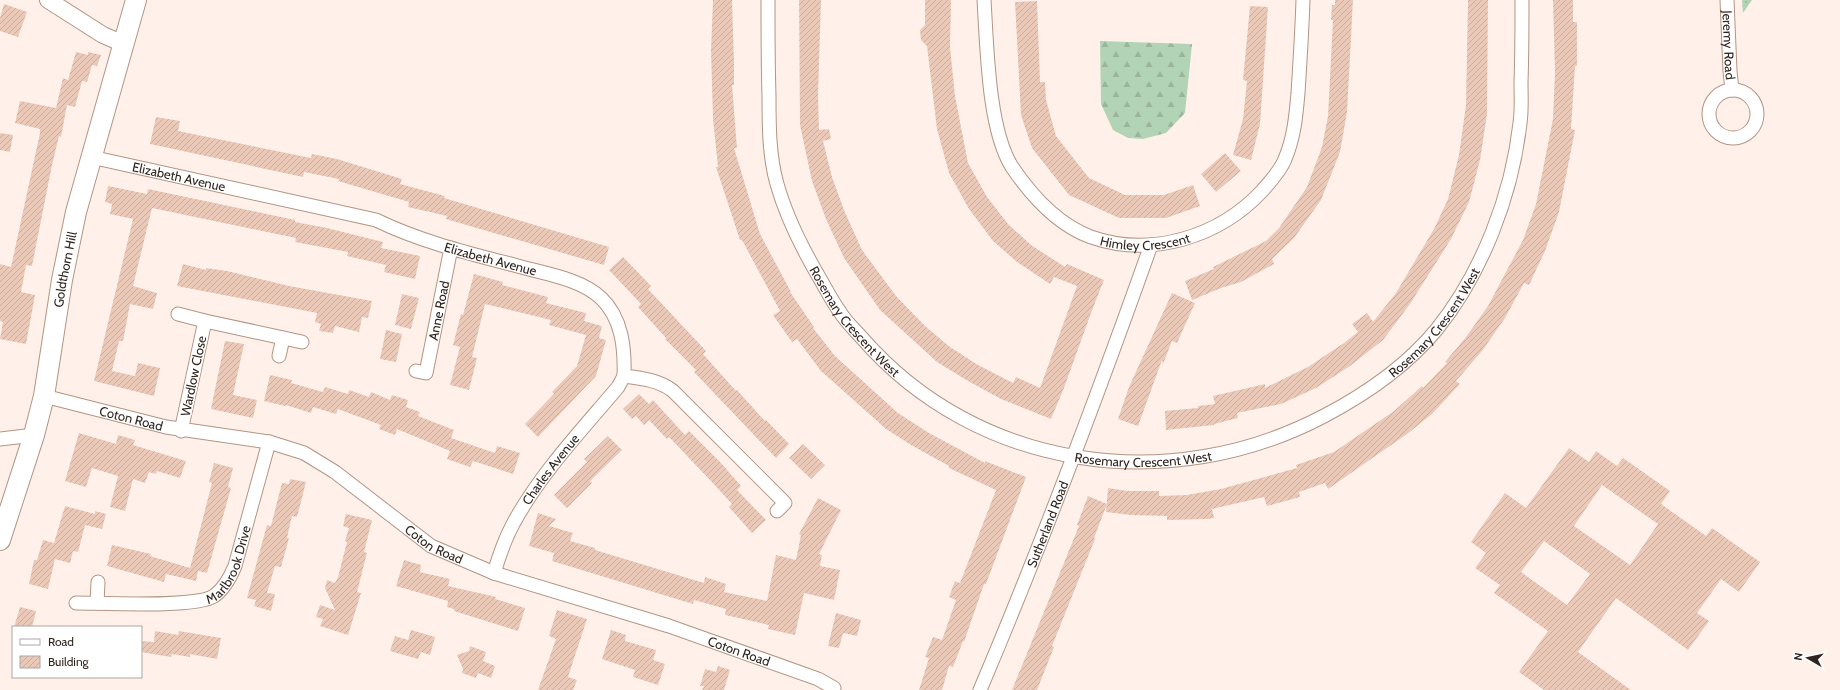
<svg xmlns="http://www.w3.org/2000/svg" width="1840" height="690" font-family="Cabin,sans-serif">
	<defs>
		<pattern id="grass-dots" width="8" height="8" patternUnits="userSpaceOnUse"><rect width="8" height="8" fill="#b3d3b6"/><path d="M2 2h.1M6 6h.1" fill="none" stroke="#9ab59c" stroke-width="1.8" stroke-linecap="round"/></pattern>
		<pattern id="forest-firs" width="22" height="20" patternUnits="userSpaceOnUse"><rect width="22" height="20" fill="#b3d3b6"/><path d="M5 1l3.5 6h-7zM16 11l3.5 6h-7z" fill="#9ab59c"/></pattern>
		<pattern id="building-hatch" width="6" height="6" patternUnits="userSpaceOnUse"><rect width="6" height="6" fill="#ebc9b9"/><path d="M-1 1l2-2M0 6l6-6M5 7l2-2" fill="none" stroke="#caac9f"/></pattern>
	</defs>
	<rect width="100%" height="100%" fill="#fff1ea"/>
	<path fill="url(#grass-dots)" d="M1742,0h10l-9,13z"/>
	<path fill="url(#forest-firs)" d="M1100,41l92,3 -7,69 -19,20 -23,6 -15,-1 -15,-8 -12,-26z"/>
	<g fill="url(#building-hatch)" fill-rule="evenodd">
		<path d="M713,0h19l2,62v23h-2l5,63h-3l26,86 31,58h-1l24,35 -1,1 22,28 63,57 31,20 56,30v-2l41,16 -40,107h-2l-20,58 -1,-1 -10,26 -4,-1 -7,24h-23l10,-32 -4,-1 8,-20 9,3 14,-40 -7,-3 6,-16 5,2 36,-93 -47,-22v-2l-38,-21 -25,-16 -65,-58 -24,-32 -5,3 -19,-27 7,-4 -38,-71h-2l-24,-73h2l-5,-49 -2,-68z"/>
		<path d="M799,0h22l-3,94 1,36 10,-1 2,10 -8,2 9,36 12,33 18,40 34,46 29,30 25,21 28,18 35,18 3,-6 24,11 37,-102 -23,-9 -4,7 -33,-22 -24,-21 -24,-32 -20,-36 -12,-44 -10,-83 -6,-6 -1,-10 5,-5v-25h26l-1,47 5,49 13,67 19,34 21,27 23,21 34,22 2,-3 37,16 -13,33 -27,75 -13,31 -50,-20 -33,-18 -31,-19 -57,-52 -36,-52 -18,-39 -14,-38 -12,-56z"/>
		<path d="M1335,0h18l-6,112 -7,40 -19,48 -27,38 -22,21 2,5 -33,18 -20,6 -29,12 -7,-19 29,-12 -1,-2 53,-26 13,-13 28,-41 15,-40 6,-31 5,-96h-2l1,-15h3z"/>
		<path d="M1468,0h20l-1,114 -7,46 -11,42 -18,37 -41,65 -27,36 -33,26 -34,22 -35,16 -44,9 1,5 -24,6v1l-48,5 -1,-19 33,-3v-2l17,-2 -2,-8 52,-12v4l43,-21 36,-24 14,-11 -6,-8 15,-11 6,9 23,-29 38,-64 14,-30 11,-44 7,-50z"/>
		<path d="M1553,0h20v22h4v44h-2l-4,63 4,1 -16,82 -14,39 -16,34 -5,-2 -19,35 -23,33 -26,30 4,3 -28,30 -25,20 -79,55 -3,-6 -26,9 1,5 -33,9 -3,-9 -52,12 2,9 -7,1 -40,1v-4l-36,-1 -25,-3 2,-24 19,3h32v5l28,-1 34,-6 76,-21 -1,-3 38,-13 60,-41 28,-25 1,2 24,-25 -2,-1 21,-25 22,-31 35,-66 13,-36 17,-85 2,-47z"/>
		<path d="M1037,1l3,81h5l1,18 10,36 33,42 36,17h39l29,-10 7,21 -34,12h-47l-50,-23 -37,-47 -11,-33 -6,-113z"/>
		<path d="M4,4l23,8 -9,25 -18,-6v-13z"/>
		<path d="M1250,6l18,1 -8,117 -9,36 -18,-5 10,-36 4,-38 -4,-1z"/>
		<path d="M76,52l12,3v-3l13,3 -4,11 -5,-1 -5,17 -5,-1 -7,26 -8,-2 -6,32 -2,-1 -7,29 -20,101 -6,-1 -5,27 14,3 -9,49 -26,-5 3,-17 -3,-1v-57l11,3 29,-134v-4l-25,-6 5,-22 36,7 7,-30 5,2z"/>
		<path d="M156,117l24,4 -2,10 133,27 1,-4 25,5 65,20 -2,5 45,12 -1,2 165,49 -5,18 -158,-46 1,-3 -39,-9 1,-5 -71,-21 1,-2 -35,-7 -1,5 -153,-33z"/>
		<path d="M0,133l13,2 -3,17 -10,-2z"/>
		<path d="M1225,153l16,18 -25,21 -15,-18z"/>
		<path d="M108,186l39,8 1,-5 147,31v2l32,6 56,14 -2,6 39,8 -5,23 -31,-7 2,-7 -39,-9 1,-4 -53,-10 1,-4 -144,-30 -19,78 24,7 -4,16 -23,-5 -7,37h-4l-7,30 23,5 3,-13 22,5 -6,28 -60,-15 39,-162 -23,-5 2,-10 -7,-2z"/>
		<path d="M623,257l28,29 -3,3 58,62 -3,3 33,37 1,-1 28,31 1,-1 23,24 -13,14 -82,-86 2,-2 -31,-31 1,-1 -28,-31 3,-3 -32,-34z"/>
		<path d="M183,264l23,6v-2l21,3 62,15 83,15 -4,17 -6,-1 -3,15 -24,-6 -2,7 -14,-2 2,-7 -6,-2 2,-9 -140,-27z"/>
		<path d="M474,274l29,8 -1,3 46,12 -2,6 40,10 -2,8 18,5 -3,12 7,2 -10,36 -58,61 -13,-13 29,-30 -2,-2 25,-26 9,-31 -37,-10 2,-5 -66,-16 -13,53 5,1 -8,32 -19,-5 10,-38 -7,-2 8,-31 2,1z"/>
		<path d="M1172,293l23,10 -18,40 -5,-2 -9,23 -1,-4 -24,66 -20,-7 11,-32z"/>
		<path d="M402,294l17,4 -8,31 -16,-4z"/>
		<path d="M386,330l16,4 -6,28 -16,-3z"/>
		<path d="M225,341l19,3 -11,51 24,5 -4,18 -42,-9z"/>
		<path d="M270,375l22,5 -1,3 32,9 2,-5 23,7 1,-4 20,7 2,-5 19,8 2,-5 16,5 -2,7 14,5 -2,4 36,14 -3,8 44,15 2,-7 23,7 -7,21 -40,-13 -3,6 -23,-8 3,-8 -53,-22 -2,6 -16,-6 2,-4 -43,-16 -2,5 -23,-7 -2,6 -25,-8 -1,1 -21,-5z"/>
		<path d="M639,394l10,10 4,-4 32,35 4,-4 32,32 20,23 -4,4 29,30 -14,13 -23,-26 3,-3 -22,-24 -41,-43 -2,2 -18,-19 -5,5 -8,-9 -4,3 -9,-10z"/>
		<path d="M79,433l37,11 2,-9 17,5 -2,5 53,16 -6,17 -23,-7 -1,3 -7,-2 -4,11 -12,-4 -8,32 -15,-4 8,-31 -26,-8 -6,19 -21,-6z"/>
		<path d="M608,436l14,14 -32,31 2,2 -25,25 -13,-13 33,-33 -3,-3z"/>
		<path d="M803,444l22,21 -14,14 -22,-21z"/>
		<path d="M1569,448l20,14 7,-11 21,15 6,-8 47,33 -9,13 45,32 6,-8 48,34 -21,30 -18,-13 -24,34 12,8 -21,29 -72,-52 -38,54 53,38h-87l-25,-18 29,-41 -54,-38 6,-8 -25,-17 11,-15 -15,-11 34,-49 21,15zM1602,485l56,39 -28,41 -56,-39zM1544,541l46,33 -23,31 -46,-33z"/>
		<path d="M214,463l19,5 -5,19 3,1 -24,85 -9,-2 -2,10 -30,-7 -2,8 -57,-16 5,-21 39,9 -1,2 40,12 22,-85 -3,-1z"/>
		<path d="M290,479l16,3 -9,35 -5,-1 -5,22h2l-8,29 -6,-1 -8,27 8,1 -4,17 -17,-5 2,-6 -9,-2 20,-73 4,1 11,-43 7,1z"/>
		<path d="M1088,496l19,8 -13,34 1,1 -43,107 2,1 -17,43h-25l67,-164 -2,-1z"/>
		<path d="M818,498l23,12 -22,44 3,1 -2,11 20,4 -6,30 -30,-7 -9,42 -27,-6 1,-4 -44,-10 1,-6 -32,-9 -1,4 -141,-43 2,-8 -25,-7 9,-33 18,6 -7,7 24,7 -3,8 25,7v2l109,33 1,-6 21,7 -2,8 43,9 9,-46 20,5 5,-25 -2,-1z"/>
		<path d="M65,506l30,8v-3l11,3 -4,15 -17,-4 -7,27 -5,-1 -3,12 -15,-4 -7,30 -19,-5 5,-24h3l6,-20 11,3z"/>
		<path d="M346,514l26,6 -8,32 3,1 -10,39 4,1 -13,42 -28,-9 3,-7 -7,-2 4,-12 15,5 -10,-22 2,-8 8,3 3,-6 9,-35 -2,-1 4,-13 -6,-2z"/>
		<path d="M404,560l17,5 -1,7 30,7 -2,7 48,11 -1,2 30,9 -7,23 -64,-20v-2l-7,-2 1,-6 -52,-15z"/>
		<path d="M20,607l16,4 -4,16h-18z"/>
		<path d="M557,610l30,9 -19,58 9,3 -4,10h-35l18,-51 -7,-3z"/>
		<path d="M836,613l25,7 -4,16 -14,-3 -4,15 -11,-2z"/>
		<path d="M411,630l24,7 -5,18 -9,-3 -3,7 -28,-8 5,-15 13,4z"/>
		<path d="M611,630l15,5 -1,6 31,9 -3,10 12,4 -7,21 -25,-8 2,-7 -33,-11z"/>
		<path d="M155,631l23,4 1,-4 42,7 -4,21 -27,-5v3l-18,-3 -1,3 -30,-5v-11l13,1z"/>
		<path d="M470,646l16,6 -3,9 12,5 -4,12 -13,-5 -2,5 -14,-5 1,-4 -6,-14 12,-4z"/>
		<path d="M718,666l12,4 -6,20h-22l2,-4h-4l5,-17 11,3z"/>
	</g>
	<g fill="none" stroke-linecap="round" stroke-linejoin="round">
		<defs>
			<g id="minor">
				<path id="s1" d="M768,0c0,32 0,64 1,96 0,29 0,60 8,88 9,32 25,64 42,93 7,12 13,24 21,35 6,10 15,18 22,26 116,133 308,159 462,78 42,-22 82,-49 113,-87 45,-56 75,-134 83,-206 2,-13 1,-27 1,-41 1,-27 1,-55 1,-82"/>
				<path id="s2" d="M984,0c3,46 4,129 28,167 19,28 46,58 79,70 60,21 128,0 171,-46 8,-9 19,-21 23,-32 9,-21 11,-43 13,-66 2,-31 4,-62 5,-93"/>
				<path id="s3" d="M1727,0l3,71 2,19"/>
				<circle cx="1733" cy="114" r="24"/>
				<path id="s4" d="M91,157l285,63c43,21 91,33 138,45 27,8 66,13 87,33 21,20 24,50 23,78 16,2 35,4 49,15l112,112 -8,8"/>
				<path d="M178,314l27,7 -24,110"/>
				<path d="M205,321l97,21"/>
				<path d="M279,356l4,-18"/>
				<path id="s5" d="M416,371l10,2 25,-125"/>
				<path id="s6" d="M44,396l122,31 103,15 35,11 31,19 96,74 63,27 175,53 149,53 16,9"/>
				<path d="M0,439l34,-4"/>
				<path id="s7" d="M494,573c5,-17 11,-34 19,-49 27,-50 68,-93 105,-137l6,-11"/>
				<path id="s8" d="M76,603c27,0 120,5 138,-7 10,-7 16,-18 21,-30l34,-124"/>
				<path d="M97,603l1,-21"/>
				<path id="s9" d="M980,690c62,-146 118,-296 171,-445"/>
			</g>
			<path id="tertiary" d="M48,0l55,35 21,9"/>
			<g id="primary">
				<path id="s10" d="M0,540l34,-105 10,-39 18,-116 14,-68 60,-212"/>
			</g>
		</defs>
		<use href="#minor" stroke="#b39483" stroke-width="15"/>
		<use href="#tertiary" stroke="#b39483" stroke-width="18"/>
		<use href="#primary" stroke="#b39483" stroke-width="22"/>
		<use href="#minor" stroke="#fff" stroke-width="13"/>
		<use href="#tertiary" stroke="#fff" stroke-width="16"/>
		<use href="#primary" stroke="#fff" stroke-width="20"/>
	</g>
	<g text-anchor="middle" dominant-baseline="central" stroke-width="3" stroke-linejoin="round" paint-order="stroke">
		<g font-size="13" fill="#2f231d" stroke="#fff">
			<text stroke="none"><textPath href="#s3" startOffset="45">Jeremy Road</textPath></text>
			<text stroke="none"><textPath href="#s4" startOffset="90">Elizabeth Avenue</textPath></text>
			<text stroke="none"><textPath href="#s2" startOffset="333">Himley Crescent</textPath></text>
			<text stroke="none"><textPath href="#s4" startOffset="413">Elizabeth Avenue</textPath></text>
			<text stroke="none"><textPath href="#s10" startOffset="279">Goldthorn Hill</textPath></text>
			<text stroke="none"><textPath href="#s5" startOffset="74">Anne Road</textPath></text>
			<text stroke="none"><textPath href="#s1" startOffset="344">Rosemary Crescent West</textPath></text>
			<text stroke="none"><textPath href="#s1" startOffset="1014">Rosemary Crescent West</textPath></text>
			<text transform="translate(193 376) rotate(-78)">Wardlow Close</text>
			<text stroke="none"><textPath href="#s6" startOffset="90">Coton Road</textPath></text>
			<text stroke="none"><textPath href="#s1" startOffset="679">Rosemary Crescent West</textPath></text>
			<text stroke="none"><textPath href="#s7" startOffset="119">Charles Avenue</textPath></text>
			<text stroke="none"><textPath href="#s9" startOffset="179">Sutherland Road</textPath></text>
			<text stroke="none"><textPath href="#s6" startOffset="426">Coton Road</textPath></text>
			<text stroke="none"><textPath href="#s8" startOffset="174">Marlbrook Drive</textPath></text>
			<text stroke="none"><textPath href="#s6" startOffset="750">Coton Road</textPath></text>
		</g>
	</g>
	<rect x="12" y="626" width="130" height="52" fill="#ffffff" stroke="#aca7a5"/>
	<rect x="20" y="639" width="20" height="6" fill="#ffffff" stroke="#aca7a5"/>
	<text x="48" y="646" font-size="12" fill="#2f231d">Road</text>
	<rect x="20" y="656" width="20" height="12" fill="url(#building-hatch)" stroke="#aca7a5"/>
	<text x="48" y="666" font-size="12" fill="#2f231d">Building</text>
	<g transform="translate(1808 658) rotate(279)" stroke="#ffffff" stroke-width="3" paint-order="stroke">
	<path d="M0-3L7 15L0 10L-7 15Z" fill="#2f231d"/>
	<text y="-6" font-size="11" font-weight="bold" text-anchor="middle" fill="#2f231d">N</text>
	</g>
</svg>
